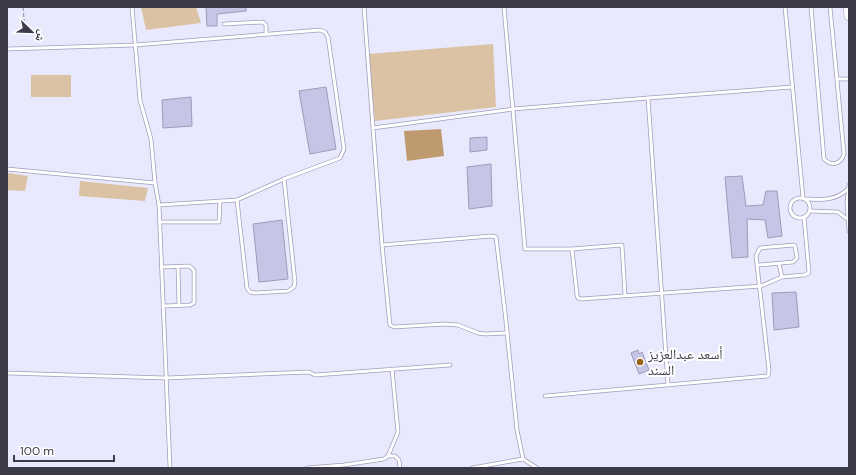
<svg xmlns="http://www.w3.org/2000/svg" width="856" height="475" font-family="'DM Sans','Noto Naskh Arabic',sans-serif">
	<rect width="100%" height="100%" fill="#e9e9fd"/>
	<g fill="#dbc2a4">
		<path d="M141,7h55l5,16 -55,7z"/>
		<path d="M493,44l3,63 -121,14 -7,-67z"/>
		<rect x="31" y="75" width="40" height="22"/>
		<path d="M7,173l21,3 -3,15 -18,-1z"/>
		<path d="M80,181l68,7 -3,13 -66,-5z"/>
	</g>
	<path fill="#bf9a6e" d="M441,129l3,27 -37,5 -3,-30z"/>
	<g fill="#c6c5e6" stroke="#9c9bbb">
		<path d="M206,7h40v4l-29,3v12h-10z"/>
		<path d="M326,87l10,62 -26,5 -11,-63z"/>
		<path d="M191,97l1,29 -29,2 -1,-28z"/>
		<path d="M487,137v13l-17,2v-14z"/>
		<path d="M491,164l1,42 -23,3 -2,-42z"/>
		<path d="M742,176l4,30 17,-1 3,-14h11l5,45 -14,2 -3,-18 -18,-1 1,38 -16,1 -7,-81z"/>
		<path d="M282,220l6,59 -29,3 -6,-58z"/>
		<path d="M796,292l3,35 -25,3 -2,-37z"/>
		<path d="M638,350l1,4 3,-2 7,18 -10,4 -8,-21z"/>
	</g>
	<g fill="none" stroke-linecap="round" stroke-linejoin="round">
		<defs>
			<g id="service">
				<path d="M132,7l8,93 11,39 4,44 4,22 11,263"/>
				<path d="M364,7l9,121"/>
				<path d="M504,7l21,242h47l50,-4 3,50"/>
				<path d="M785,7l18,191"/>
				<path d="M811,7l13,152c8,8 17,5 20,-5l-14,-147"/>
				<path d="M224,24l39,-2 3,3v9"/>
				<path d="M7,49l128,-4 185,-15 5,2 3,5 16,112 -4,9 -56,21 -47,21 -78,5"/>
				<path d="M837,79h12"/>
				<path d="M648,98l20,287"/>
				<path d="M7,169l148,14"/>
				<path d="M849,185l-2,17 2,29"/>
				<circle cx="800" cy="208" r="10"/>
				<path d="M806,199c16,1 29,2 42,-10"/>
				<path d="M237,200l10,88 3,4 5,1 33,-2 6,-4 1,-5 -11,-103"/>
				<path d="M810,211l28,1 9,7"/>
				<path d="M160,222h59l1,-21"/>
				<path d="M382,245l109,-9 5,1 9,75 12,118 6,29"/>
				<path d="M572,249l5,46 1,3 3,1 180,-13 21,-9 22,-2 5,-2 -5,-56"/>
				<path d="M779,264l3,13"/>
				<path d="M161,267l28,-1 3,2 2,3v32l-4,2 -27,1"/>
				<path d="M178,267l1,39"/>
				<path d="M507,333l-22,1 -7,-1 -20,-8 -13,-1 -51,3 -4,-2 -8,-80 -9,-117 140,-19 135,-11 144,-11"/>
				<path d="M7,373l159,5 143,-6 6,3 135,-10"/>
				<path d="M545,396l223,-20 1,-6 -13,-114 4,-8 34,-3 1,1 2,12 -4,4 -35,3"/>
				<path d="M388,456h7l4,4 1,8"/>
				<path d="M307,468l37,-3 40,-6 4,-3 10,-24 -6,-63"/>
				<path d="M472,468l51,-9 14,9"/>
			</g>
			<path id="primary" d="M848,7l1,9"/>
		</defs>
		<use href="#service" stroke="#9f9dbd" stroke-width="4.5"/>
		<use href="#primary" stroke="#9f9dbd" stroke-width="10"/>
		<path stroke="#908fa0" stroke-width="1" stroke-dasharray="4 2" stroke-linecap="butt" d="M23,7l2,23"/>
		<use href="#service" stroke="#fff" stroke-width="3"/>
		<use href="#primary" stroke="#fff" stroke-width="9"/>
	</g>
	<circle fill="#966317" stroke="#fff" stroke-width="1.5" cx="640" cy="362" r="4"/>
	<g text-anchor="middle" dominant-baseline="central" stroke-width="4" stroke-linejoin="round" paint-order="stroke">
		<g font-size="14" fill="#3c3b49" stroke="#fff" text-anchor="start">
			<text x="648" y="354">أسعد عبدالعزيز<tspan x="648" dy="16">السند</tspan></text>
		</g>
	</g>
	<rect width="856" height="475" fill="none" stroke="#3c3b49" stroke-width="16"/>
	<g transform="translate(32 32) rotate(113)" stroke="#ffffff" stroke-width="3" paint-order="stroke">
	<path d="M0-3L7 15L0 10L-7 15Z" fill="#3c3b49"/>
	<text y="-6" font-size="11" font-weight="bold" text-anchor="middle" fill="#3c3b49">ش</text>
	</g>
	<path d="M14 455v6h100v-6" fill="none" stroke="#3c3b49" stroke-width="2"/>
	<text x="20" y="455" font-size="12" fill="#3c3b49" stroke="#ffffff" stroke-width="3" paint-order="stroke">100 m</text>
</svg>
